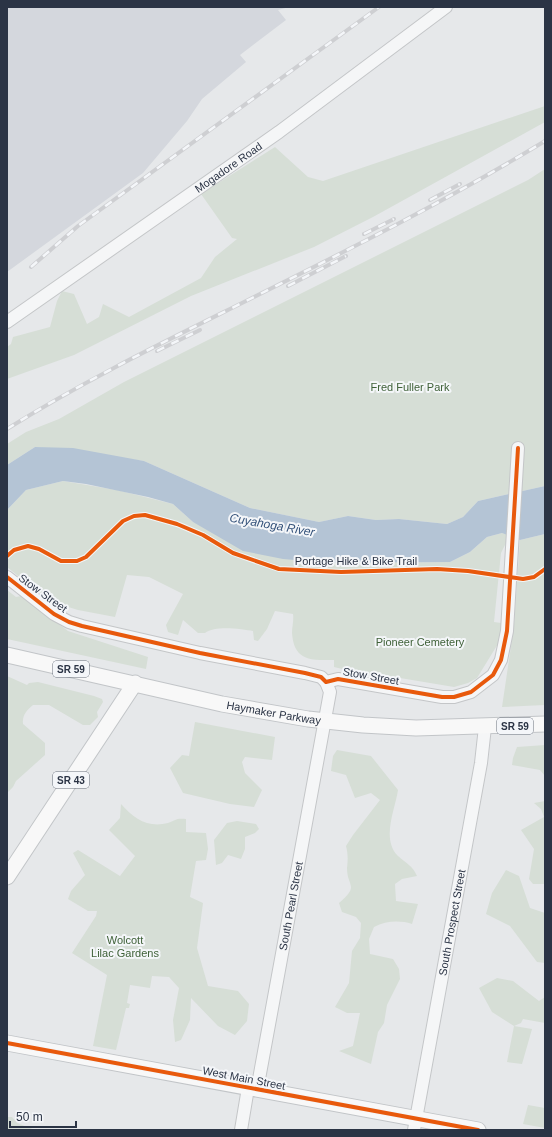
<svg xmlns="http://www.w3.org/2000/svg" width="552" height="1137" font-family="Helvetica,sans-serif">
	<rect width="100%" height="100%" fill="#e6e8ea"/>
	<path fill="#d4d7dd" d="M7,7h282l-11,3 8,10 -46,35 6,7 -44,37 -15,22 -44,52 -136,99z"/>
	<g fill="#d6ded6">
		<path d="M545,106v16l-172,95 -59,30 -123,49 -117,59 -67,24v-32l4,-3 2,-7 37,-10 7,-26 5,-10 12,3 13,30 12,-7 4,-13 26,13 72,-39 14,-21 22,-18 -5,-1 -31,-44 74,-47 33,30 15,4z"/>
		<path d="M545,169v317l-67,15 -15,16 -16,7 -48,-5 -23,1 -28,-4 -29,6 -69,-14 -106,-47 -109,-14 -28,18v-21l19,-12 33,-13 65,-37 404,-202z"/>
		<path d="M63,481l54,9 56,14 20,18 137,41 120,-1 20,-10 17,-15 15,-4 8,2 -9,18 -7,69 7,1v16l-24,39 -9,5 -14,4 -78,-13v3l-42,-10v-7c-22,0 -40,2 -42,-27 0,-6 2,-13 1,-19l-18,-3 -8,18 -9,12 -4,-1 -1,-9c-11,-2 -38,-6 -48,2h-7l-15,-13 -5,15 -10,-3 -2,-7 17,-31 -34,-17 -22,-2 -12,42 -37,-7 -29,-9 -42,-34v-57l19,-20z"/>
		<path d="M545,534v171l-43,2 12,-81 6,-86z"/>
		<path d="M7,590l9,7 5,-1 47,35 80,26 -2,12 -139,-30z"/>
		<path d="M7,676l20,9 2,-2 9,-1 56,14 8,3 1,3 -6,10 1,5 -8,8h-7l-34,-20h-16c-6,5 -11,10 -10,19l22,19v12l-29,26 -3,6 -5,5z"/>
		<path d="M195,722l80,15 -3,23 -27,-3 -3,5 3,11 17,17 -8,17 -24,-3 -47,-11 -13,-25 12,-13 7,1z"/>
		<path d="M545,745v31l-5,-6 -28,-5 1,-7 4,-11z"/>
		<path d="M337,750l34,6 27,34c-3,20 -17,49 0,66 9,8 14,9 19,20l-15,3 -7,5 1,17 22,3 -6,20c-13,-4 -26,-3 -38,3l-5,12 1,15 23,5 6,10 1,10 -13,26 -3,18 -6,9 -7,32 -32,-13 14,-5 7,-33h-13l-12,-6 14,-24 3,-32 8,-13 1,-15 -5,-6 -14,-5 -3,-9c21,-18 8,-16 8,-35 1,-9 1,-14 -1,-22l7,-11 27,-35 -9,-7 -16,5 -9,-23 -15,-4 2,-15z"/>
		<path d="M545,801v83h-12l-4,-5 5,-30 -13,-19 23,-13 -3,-8 -7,-6z"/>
		<path d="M121,804c13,15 27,24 47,19 9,-3 7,-5 18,-4v13l20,1 2,16 -2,11 -10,1 -6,36 13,6 -6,45 11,38 30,5 11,13 -2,17 -12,14 -17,-9 -27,-28 -1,22 -9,20 -6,2 -2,-22 6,-32 -10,-11 -17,-1 -2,12 -20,-3 -3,18 3,1 -1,4h-3l-10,42 -23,-4 14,-71 -35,-22 24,-37 1,-5h-9l-20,-12 3,-8 14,-16 -12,-22 5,-3 42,26 15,-20 -26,-26 11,-12z"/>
		<path d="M237,821l19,3 3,5 -4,4 -10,4v12l-4,10 -13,-4 -6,8 -6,2 -2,-25 13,-17z"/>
		<path d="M506,870l13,6 11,32 15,5v50l-8,-1 -27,-36 -24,-12 6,-21z"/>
		<path d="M497,978l16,3 26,20 6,-4v26l-22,-4 -2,4 -7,3 18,3 -10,35 -15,-2 7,-36 -22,-14 -13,-24z"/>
		<path d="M528,1105l17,3v20l-22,-4z"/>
		<path d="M7,1117h5l5,6 18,7h-28z"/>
	</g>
	<path fill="#b4c4d5" d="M35,447l38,1 71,13 106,47 69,14 29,-6 28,4 23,-1 48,5 16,-7 15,-16 67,-15v48l-25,6 -18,-7 -15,4 -17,15 -20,10 -120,1 -47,-4 -40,-8 -50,-29 -20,-18 -25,-7 -62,-13 -23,-3 -37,9 -19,20v-45z"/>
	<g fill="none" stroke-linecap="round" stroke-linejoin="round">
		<defs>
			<g id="minor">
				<path id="s1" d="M7,322l272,-190 167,-125"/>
				<path d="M7,577l47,37 15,8 13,4 118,27 105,20 16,4 5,5 12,-3 104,18h12l17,-5 22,-17 8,-15 6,-29 11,-183"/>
				<path id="s2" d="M257,1090l71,-387 2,-11 -4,-10"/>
				<path d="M241,1130l7,-42"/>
				<path id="s3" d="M414,1130l67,-367 4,-36"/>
			</g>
			<g id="major">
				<path id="s4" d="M7,655l215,49 86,15 55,6 53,3 129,-4"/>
				<path d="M7,877l128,-194"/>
				<path d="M7,1043l471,87"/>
			</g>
		</defs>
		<use href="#minor" stroke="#c4c6c8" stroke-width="14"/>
		<use href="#major" stroke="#c2c5c8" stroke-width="17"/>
		<use href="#minor" stroke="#f5f6f7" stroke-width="12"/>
		<use href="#major" stroke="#f8f8f8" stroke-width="15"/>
		<defs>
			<g id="rail">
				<path d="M430,200l30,-16"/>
				<path d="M364,234l30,-15"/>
				<path d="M31,267l47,-41 301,-219"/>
				<path d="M288,286l58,-30"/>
				<path d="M157,351l43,-21"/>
				<path d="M7,429c78,-49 161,-89 243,-130 100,-50 200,-100 295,-158"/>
			</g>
		</defs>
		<use href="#rail" stroke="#cecfd2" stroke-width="4"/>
		<use href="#rail" stroke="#f4f6f9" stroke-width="2.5" stroke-dasharray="8" stroke-linecap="butt"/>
		<defs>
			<g id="cycleway">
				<path d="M7,556l7,-6 14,-4 11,3 22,12h16l9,-4 37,-36 11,-5 11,-1 32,9 26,11 30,18 46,16 62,3 96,-3 31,2 55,8 11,-2 11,-8"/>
				<path d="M7,577l47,37 15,8 13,4 118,27 105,20 16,4 5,5 12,-3 104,18h12l17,-5 22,-17 8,-15 6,-29 11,-183"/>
				<path d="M7,1043l471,87"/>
			</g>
		</defs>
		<use href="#cycleway" stroke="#f4f6f9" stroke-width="6"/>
		<use href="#cycleway" stroke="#e8590c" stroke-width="4"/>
	</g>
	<g text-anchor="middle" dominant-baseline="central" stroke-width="4" stroke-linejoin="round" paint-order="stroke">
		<g fill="#f4f6f9" stroke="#676e7b" stroke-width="1">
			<rect x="53" y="661" width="36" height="16" rx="3"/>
			<rect x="497" y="718" width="36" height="16" rx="3"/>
			<rect x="53" y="772" width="36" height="16" rx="3"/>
		</g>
		<g font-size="10" font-weight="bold" fill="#2b3445">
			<text x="71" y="669">SR 59</text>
			<text x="515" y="726">SR 59</text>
			<text x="71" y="780">SR 43</text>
		</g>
		<g font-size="11" fill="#2b3445" stroke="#f4f6f9">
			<text stroke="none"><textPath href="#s1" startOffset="270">Mogadore Road</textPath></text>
			<text x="356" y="561">Portage Hike &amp; Bike Trail</text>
			<text transform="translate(43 593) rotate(36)">Stow Street</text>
			<text transform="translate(371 676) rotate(10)">Stow Street</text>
			<text stroke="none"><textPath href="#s4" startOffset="273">Haymaker Parkway</textPath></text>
			<text stroke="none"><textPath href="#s2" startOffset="187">South Pearl Street</textPath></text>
			<text stroke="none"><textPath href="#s3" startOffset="211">South Prospect Street</textPath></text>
			<text transform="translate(244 1078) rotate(11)">West Main Street</text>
		</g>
		<g font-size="11" fill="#3f6138" stroke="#f4f6f9">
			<text x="410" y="387">Fred Fuller Park</text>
			<text x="420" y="642">Pioneer Cemetery</text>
			<text x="125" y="940">Wolcott<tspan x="125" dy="13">Lilac Gardens</tspan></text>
		</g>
		<g font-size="12" font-style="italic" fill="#34527a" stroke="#f4f6f9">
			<text transform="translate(272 525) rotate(10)">Cuyahoga River</text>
		</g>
	</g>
	<rect width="552" height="1137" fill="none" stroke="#2b3445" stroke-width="16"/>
	<path d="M10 1121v6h66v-6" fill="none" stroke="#2b3445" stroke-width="2"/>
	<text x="16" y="1121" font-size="12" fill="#2b3445" stroke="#f4f6f9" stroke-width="3" paint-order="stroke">50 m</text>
</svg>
